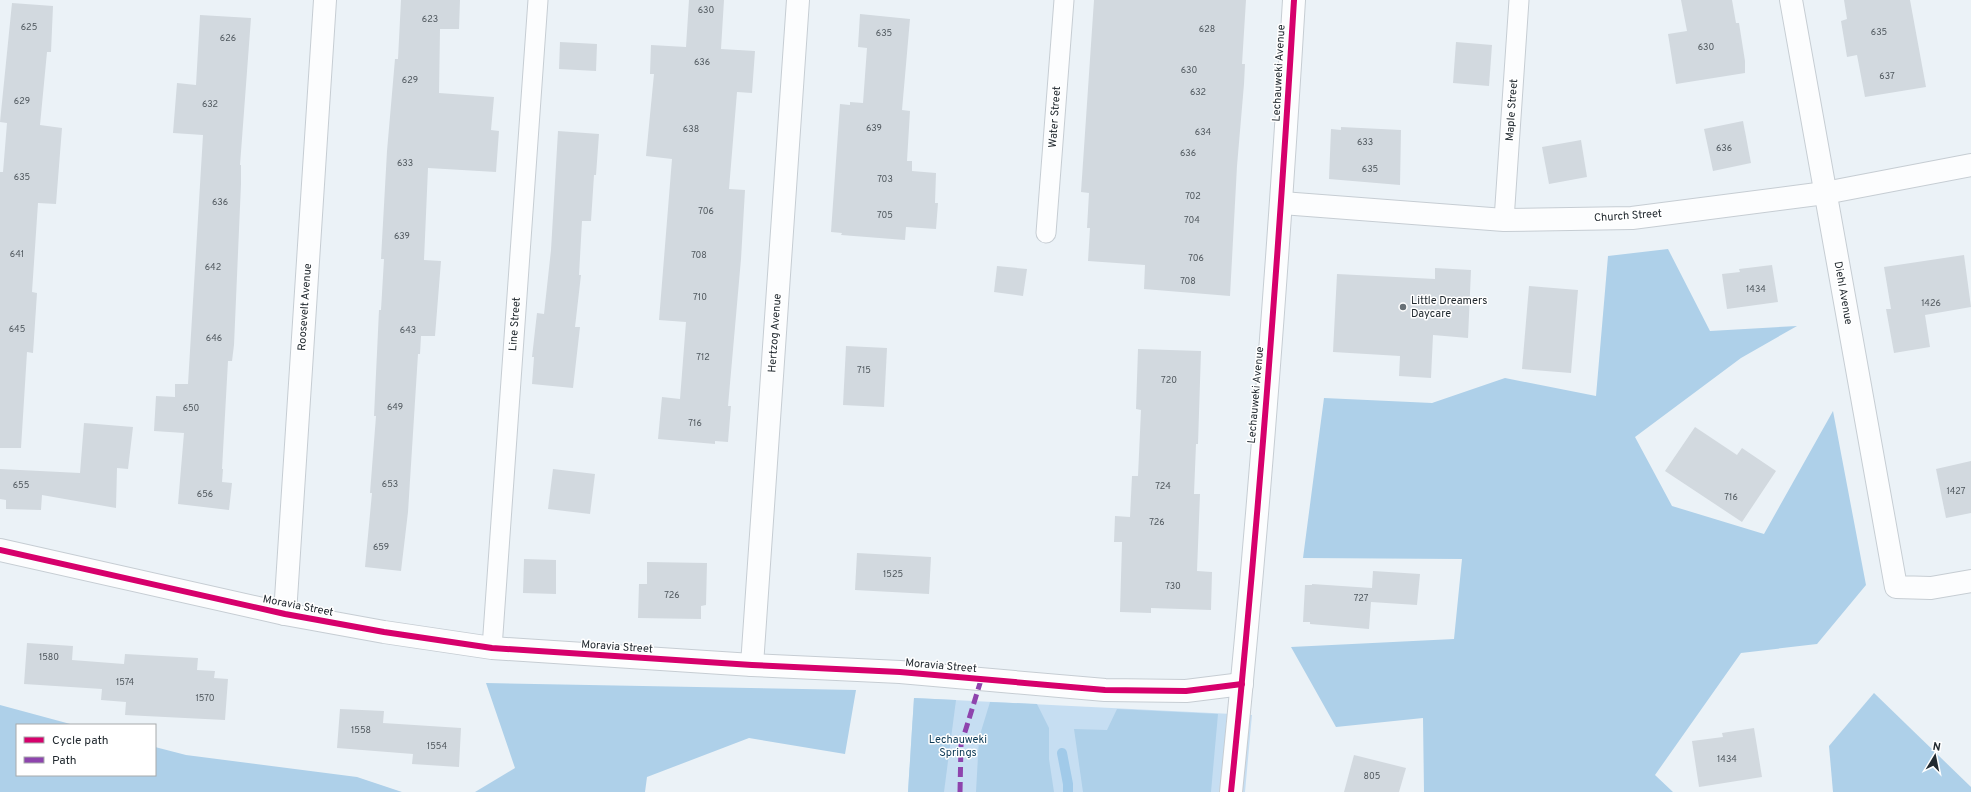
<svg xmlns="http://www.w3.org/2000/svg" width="1971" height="792" font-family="Overpass,sans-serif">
	<rect width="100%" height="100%" fill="#ebf2f7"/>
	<path fill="#c6def2" d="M914,698l338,17 -7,77h-337z"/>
	<g fill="#aed0e9">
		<path d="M1668,249l42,82 87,-5 -56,32 -106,79 37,69 92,28 69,-123 33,174 -49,59 -76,9 -86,122 18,17h-249l-1,-74 -87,9 -45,-80 163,-8 8,-80 -159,-1 21,-160 108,5 73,-25 91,18 12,-140z"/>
		<path d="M486,683l370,7 -11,64 -96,-16 -102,39 -2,15h-170l40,-24z"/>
		<path d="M1874,693l97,94v5h-138l-4,-46z"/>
		<path d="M914,698l42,2 -12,92h-36z"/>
		<path d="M990,702l47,2 12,24v31l5,33h-78l3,-54z"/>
		<path d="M0,705l74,20h-57v50h138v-28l31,8 171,22 45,15h-402z"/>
		<path d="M1117,709l101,5 -7,78h-128l-9,-63 33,1z"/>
	</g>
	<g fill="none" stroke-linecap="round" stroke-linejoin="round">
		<path stroke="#a1cae9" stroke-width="10" d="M1062,753l6,31v8"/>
	</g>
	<g fill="#d2d9df">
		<path d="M401,0h59l-1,29h-19l-1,64 55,4 -3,33 8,1 -3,41 -68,-4 -4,92 17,1 -6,75h-14l-1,18h-2l-10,158 -7,59 -36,-4 7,-74h-2l6,-77h-2l5,-106h2l3,-51h-3l6,-108 8,-92h3z"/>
		<path d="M689,0h35l-3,49 34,2 -3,42 -15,-1 -8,97 16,1 -4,69 -13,147h3l-3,36 -13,-1v3l-57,-5 4,-42 18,2 6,-77 -27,-2 13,-161 -26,-3 8,-82h-4l1,-29 35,2z"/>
		<path d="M1094,0h152l-4,64h3l-1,20 -7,82 -7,130 -86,-7 1,-24 -57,-4 2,-33h-3l2,-35 -8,-1z"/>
		<path d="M1681,0h51l4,23h3l6,38v12l-69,11 -8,-50 19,-3z"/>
		<path d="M1844,0h66l16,87 -61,10 -8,-42 -10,2 -6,-36 6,-2z"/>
		<path d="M12,3l41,3 -2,46h-4l-7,73 22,3 -6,76 -18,-1 -6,89 5,1 -4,60 -6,-1 -6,96h-21v-276h3l4,-49 -7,-1z"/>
		<path d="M860,14l50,5 -8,91 8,1 -3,50h5v10l24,2 -1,30h3l-2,26 -30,-2 -1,13 -64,-5 1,-2 -11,-1 9,-128 10,1v-3l13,1 4,-55 -9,-1z"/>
		<path d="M200,15l51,3 -11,147h1v19l-7,161 -2,16h-4l-6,108h1l-1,13 10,1 -3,27 -51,-6 6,-71 -30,-2 2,-35 19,1v-13h13l15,-249 -30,-2 4,-50 19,2z"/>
		<path d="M560,42l37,2 -1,27 -37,-2z"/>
		<path d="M1456,42l36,3 -3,41 -36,-3z"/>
		<path d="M1743,121l8,42 -38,8 -9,-42z"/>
		<path d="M1341,127l60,3 -1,55 -71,-6 2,-50 10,1z"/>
		<path d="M558,131l41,3 -3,41h-2l-3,46h-9l-3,54h2l-6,52h5l-7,61 -41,-4 2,-27h-2l5,-44 7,1 7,-64z"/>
		<path d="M1581,140l6,37 -38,7 -7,-37z"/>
		<path d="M1964,255l7,52 -46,8 5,32 -36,6 -8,-44h5l-7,-42z"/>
		<path d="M1772,265l6,37 -51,7 -5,-35 18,-2 -1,-3z"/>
		<path d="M997,266l30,3 -4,27 -29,-4z"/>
		<path d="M1435,268l36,2 -3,68 -35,-3 -2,43 -32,-2 1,-20 -67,-4 4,-78 98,5z"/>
		<path d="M1529,286l49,4 -7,83 -49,-4z"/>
		<path d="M846,346l41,2 -3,59 -41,-2z"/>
		<path d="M1138,349l63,2 -3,93h-2l-2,50h6l-3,77 15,1 -1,38 -60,-2v5l-31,-1 2,-70h-8l1,-26 15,1 2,-41h6l3,-66 -5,-1z"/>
		<path d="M84,423l49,4 -5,42 -11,-1 -1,40 -74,-13 -1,15 -35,-1v-9l-6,-1v-30l80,4z"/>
		<path d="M1695,427l42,28 5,-7 34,23 -34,51 -77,-51z"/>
		<path d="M1971,461v52l-25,5 -10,-49z"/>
		<path d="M553,469l42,5 -5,40 -42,-5z"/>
		<path d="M857,553l74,4 -2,37 -74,-4z"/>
		<path d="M524,559l32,1v34l-33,-1z"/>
		<path d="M647,562l60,1 -1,42 -5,1v13l-63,-1 1,-34h8z"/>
		<path d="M1373,571l47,3 -3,31 -46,-3 -2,27 -59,-5v-2h-7l2,-37h7v-1l60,4z"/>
		<path d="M27,643l46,3 -1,14 52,4 1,-10 73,4 -1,12 18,1 -1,7 14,1 -3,41 -100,-5 1,-13 -25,-2 1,-11 -78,-5z"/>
		<path d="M340,709l44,2 -1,12 78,5 -2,39 -47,-3 1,-10 -76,-6z"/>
		<path d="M1754,728l8,49 -63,10 -7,-46 31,-4 -1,-4z"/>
		<path d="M1354,755l52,13 -7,24h-55z"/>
	</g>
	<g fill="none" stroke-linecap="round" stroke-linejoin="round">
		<defs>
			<g id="lane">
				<path d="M1504,220l15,-220"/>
				<path d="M1046,233l18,-233"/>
				<path d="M492,648l46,-648"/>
			</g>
			<g id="street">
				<path d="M1791,0l105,587 35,1 40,-7"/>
				<path d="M1282,203l222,17 128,-2 193,-25 146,-28"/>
				<path d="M0,550l285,64 99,18 108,16 260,17 148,7 205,18 81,1 56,-7"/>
				<path d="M285,614l40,-614"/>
				<path d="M752,665l46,-665"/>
				<path d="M1231,792c27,-263 47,-528 63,-792"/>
			</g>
		</defs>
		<use href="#lane" stroke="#c6cdd3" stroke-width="21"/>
		<use href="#street" stroke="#c6cdd3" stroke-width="24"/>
		<use href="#lane" stroke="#fcfdfe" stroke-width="19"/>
		<use href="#street" stroke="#fcfdfe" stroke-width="22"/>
		<path stroke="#8e44ad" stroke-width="5" stroke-dasharray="10 5" stroke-linecap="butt" d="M960,792l1,-47 20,-65"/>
		<defs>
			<g id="cycleway">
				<path d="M0,550l285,64 99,18 108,16 260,17 148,7 205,18 81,1 56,-7"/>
				<path d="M1231,792c27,-263 47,-528 63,-792"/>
			</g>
		</defs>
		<use href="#cycleway" stroke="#fff" stroke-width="8"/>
		<use href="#cycleway" stroke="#d6006c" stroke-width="6"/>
	</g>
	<circle fill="#687076" stroke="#fff" stroke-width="1.5" cx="1403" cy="307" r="4"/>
	<g text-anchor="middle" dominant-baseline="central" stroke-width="3" stroke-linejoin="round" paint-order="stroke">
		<g font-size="9" fill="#50585e">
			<text x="706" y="10">630</text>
			<text x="430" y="19">623</text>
			<text x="29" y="27">625</text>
			<text x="1207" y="29">628</text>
			<text x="1879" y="32">635</text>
			<text x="884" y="33">635</text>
			<text x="228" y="38">626</text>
			<text x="1706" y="47">630</text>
			<text x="702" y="62">636</text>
			<text x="1189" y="70">630</text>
			<text x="1887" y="76">637</text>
			<text x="410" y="80">629</text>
			<text x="1198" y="92">632</text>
			<text x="22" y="101">629</text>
			<text x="210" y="104">632</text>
			<text x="874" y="128">639</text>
			<text x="691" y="129">638</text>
			<text x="1203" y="132">634</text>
			<text x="1365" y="142">633</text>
			<text x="1724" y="148">636</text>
			<text x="1188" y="153">636</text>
			<text x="405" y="163">633</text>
			<text x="1370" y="169">635</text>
			<text x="22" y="177">635</text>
			<text x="885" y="179">703</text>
			<text x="1193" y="196">702</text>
			<text x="220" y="202">636</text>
			<text x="706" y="211">706</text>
			<text x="885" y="215">705</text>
			<text x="1192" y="220">704</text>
			<text x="402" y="236">639</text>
			<text x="17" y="254">641</text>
			<text x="699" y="255">708</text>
			<text x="1196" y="258">706</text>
			<text x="213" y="267">642</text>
			<text x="1188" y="281">708</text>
			<text x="1756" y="289">1434</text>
			<text x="700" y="297">710</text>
			<text x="1931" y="303">1426</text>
			<text x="17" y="329">645</text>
			<text x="408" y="330">643</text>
			<text x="214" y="338">646</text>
			<text x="703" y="357">712</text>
			<text x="864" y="370">715</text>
			<text x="1169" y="380">720</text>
			<text x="395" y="407">649</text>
			<text x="191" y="408">650</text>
			<text x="695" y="423">716</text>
			<text x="390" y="484">653</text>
			<text x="21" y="485">655</text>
			<text x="1163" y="486">724</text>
			<text x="1956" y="491">1427</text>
			<text x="205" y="494">656</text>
			<text x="1731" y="497">716</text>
			<text x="1157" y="522">726</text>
			<text x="381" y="547">659</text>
			<text x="893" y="574">1525</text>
			<text x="1173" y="586">730</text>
			<text x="672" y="595">726</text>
			<text x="1361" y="598">727</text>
			<text x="49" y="657">1580</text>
			<text x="125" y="682">1574</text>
			<text x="205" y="698">1570</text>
			<text x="361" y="730">1558</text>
			<text x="437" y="746">1554</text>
			<text x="1727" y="759">1434</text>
			<text x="1372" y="776">805</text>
		</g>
		<g font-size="11" fill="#222a30" stroke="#fff">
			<text transform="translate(1279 73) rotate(-87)">Lechauweki Avenue</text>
			<text transform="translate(1512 110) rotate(-86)">Maple Street</text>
			<text transform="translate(1055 117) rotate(-86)">Water Street</text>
			<text transform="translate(1628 216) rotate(-4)">Church Street</text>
			<text transform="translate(1843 293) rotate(80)">Diehl Avenue</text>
			<text transform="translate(305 307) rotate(-86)">Roosevelt Avenue</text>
			<text transform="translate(515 324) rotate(-86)">Line Street</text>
			<text transform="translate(775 333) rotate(-86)">Hertzog Avenue</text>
			<text transform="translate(1256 395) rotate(-85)">Lechauweki Avenue</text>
			<text transform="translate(298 606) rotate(11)">Moravia Street</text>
			<text transform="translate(617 647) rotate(4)">Moravia Street</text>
			<text transform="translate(941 666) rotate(5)">Moravia Street</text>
		</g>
		<g font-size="11" fill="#222a30" stroke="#fff" text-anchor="start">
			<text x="1411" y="301">Little Dreamers<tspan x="1411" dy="13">Daycare</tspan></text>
		</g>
		<g font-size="11" fill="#0c3955" stroke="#fff">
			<text x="958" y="740">Lechauweki<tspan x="958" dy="13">Springs</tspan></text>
		</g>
	</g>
	<rect x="16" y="724" width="140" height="52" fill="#ffffff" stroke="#a7aaac"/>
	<rect x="24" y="737" width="20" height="6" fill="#d6006c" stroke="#a7aaac"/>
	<text x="52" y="744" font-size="12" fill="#222a30">Cycle path</text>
	<rect x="24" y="757" width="20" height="6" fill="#8e44ad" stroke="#a7aaac"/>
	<text x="52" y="764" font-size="12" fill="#222a30">Path</text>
	<g transform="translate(1935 756) rotate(10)" stroke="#ffffff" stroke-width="3" paint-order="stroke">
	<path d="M0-3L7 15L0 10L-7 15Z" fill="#222a30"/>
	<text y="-6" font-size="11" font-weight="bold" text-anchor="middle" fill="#222a30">N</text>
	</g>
</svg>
